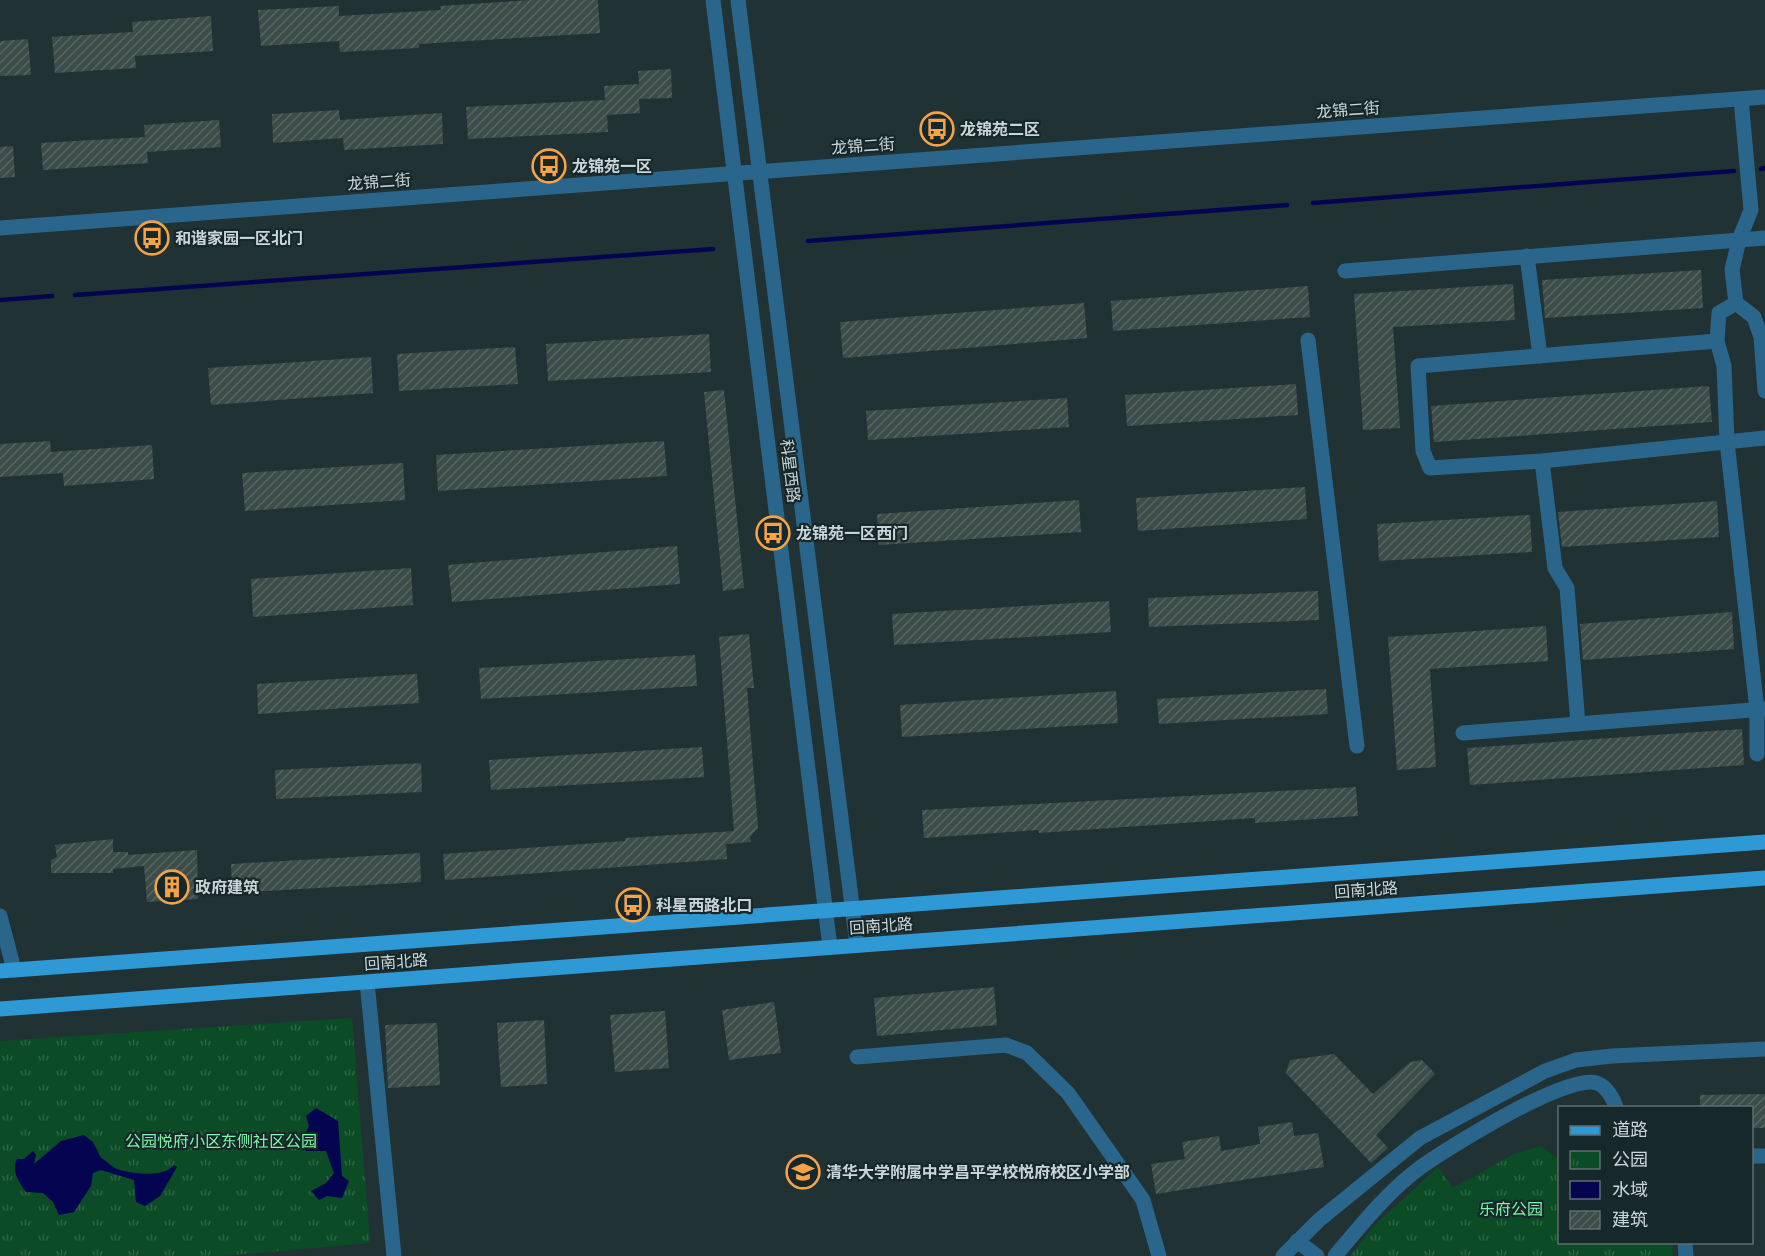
<svg xmlns="http://www.w3.org/2000/svg" width="1765" height="1256" font-family="'Fira Sans','Noto Sans SC',sans-serif">
	<defs>
		<pattern id="park-tufts" width="24" height="20" patternUnits="userSpaceOnUse" patternTransform="scale(1.5)"><rect width="24" height="20" fill="#0b4c26"/><path d="M3 7l-1-3M5 7V3M7 7l1-3M15 17l-1-3M17 17v-4M19 17l1-3" fill="none" stroke="#2d6545"/></pattern>
		<pattern id="building-hatch" width="6" height="6" patternUnits="userSpaceOnUse" patternTransform="scale(1.5)"><rect width="6" height="6" fill="#3b4c49"/><path d="M-1 1l2-2M0 6l6-6M5 7l2-2" fill="none" stroke="#566562"/></pattern>
	</defs>
	<rect width="100%" height="100%" fill="#213235"/>
	<g fill="url(#park-tufts)">
		<path d="M352,1018l18,225 -148,13h-222v-215z"/>
		<path d="M1541,1146l18,14 1,82 112,1 1,13h-323l24,-30 64,-59 15,21 61,-34z"/>
	</g>
	<g fill="#050451">
		<path d="M316,1108l22,13 4,55 7,5 -7,17 -15,-2 -8,4 -8,-9 15,-8 8,-10 -8,-22h-20l-4,-10 7,-15 -3,-10z"/>
		<path d="M84,1135l9,7 8,16c6,3 11,9 16,11 14,5 47,9 57,-4l3,2 -17,29 -15,10 -9,-4 -2,-22 -33,-10 -8,3 -2,13 -17,26 -15,3 -6,-13 -10,-9 -17,-1c-7,-10 -15,-21 -9,-33h7l9,-8 3,4 -2,9 27,-23z"/>
	</g>
	<g fill="none" stroke-linecap="round" stroke-linejoin="round">
		<g stroke="#050451" stroke-width="4.5">
			<path d="M1761,169l4,-1"/>
			<path d="M1313,203l421,-32"/>
			<path d="M808,241l479,-36"/>
			<path d="M75,295l638,-46"/>
			<path d="M0,300l52,-4"/>
		</g>
	</g>
	<g fill="url(#building-hatch)">
		<path d="M532,0h66l2,33 -181,11v4l-79,4 -1,-11 -78,5 -3,-36 81,-4v10l102,-6 -1,-4z"/>
		<path d="M211,16l2,35 -78,5 1,12 -81,5 -3,-36 81,-5 -1,-10z"/>
		<path d="M28,39l3,36 -31,1v-35z"/>
		<path d="M671,69l1,29 -33,1 1,14 -33,2 1,17 -140,7 -2,-32 139,-7 -1,-14 35,-2 -1,-13z"/>
		<path d="M339,110l1,10 102,-7 1,31 -99,6 -1,-12 -70,5 -1,-29z"/>
		<path d="M219,120l2,27 -74,5 1,11 -105,7 -2,-27 104,-6 -1,-12z"/>
		<path d="M13,146l2,31 -15,1v-31z"/>
		<path d="M1701,270l2,38 -158,10 -3,-38z"/>
		<path d="M1513,284l2,36 -122,7 7,101 -37,2 -9,-136z"/>
		<path d="M1308,286l2,31 -197,14 -2,-30z"/>
		<path d="M1084,303l3,35 -244,20 -3,-36z"/>
		<path d="M709,334l2,38 -163,9 -2,-37z"/>
		<path d="M515,347l3,37 -119,7 -2,-37z"/>
		<path d="M371,357l2,36 -162,12 -3,-37z"/>
		<path d="M1296,384l2,31 -171,11 -2,-31z"/>
		<path d="M1709,386l3,36 -278,20 -3,-36z"/>
		<path d="M724,390l20,198 -21,3 -19,-199z"/>
		<path d="M1067,398l2,29 -201,13 -2,-29z"/>
		<path d="M50,441l1,11 101,-7 2,34 -90,7 -1,-13 -63,4v-33z"/>
		<path d="M664,441l3,35 -229,15 -2,-36z"/>
		<path d="M403,463l2,37 -160,11 -3,-38z"/>
		<path d="M1305,487l2,32 -169,12 -2,-33z"/>
		<path d="M1079,500l2,32 -202,13 -2,-31z"/>
		<path d="M1717,501l2,36 -157,10 -4,-35z"/>
		<path d="M1530,515l2,37 -153,9 -2,-37z"/>
		<path d="M677,546l3,38 -228,18 -4,-37z"/>
		<path d="M411,568l2,37 -160,12 -2,-38z"/>
		<path d="M1318,591l1,29 -170,7 -1,-29z"/>
		<path d="M1109,601l2,31 -217,13 -2,-31z"/>
		<path d="M1732,612l2,37 -151,11 -3,-36z"/>
		<path d="M1546,626l2,35 -118,8 6,98 -39,3 -9,-133z"/>
		<path d="M749,634l5,54h-7l11,140 -8,9 1,5 -25,2 1,15 -282,21 -2,-26 182,-13v-3l109,-7 -15,-194z"/>
		<path d="M695,655l2,31 -216,13 -2,-31z"/>
		<path d="M417,674l2,29 -161,11 -1,-30z"/>
		<path d="M1326,689l2,25 -169,10 -2,-25z"/>
		<path d="M1116,691l2,32 -216,14 -2,-32z"/>
		<path d="M1742,729l2,36 -274,20 -3,-37z"/>
		<path d="M702,747l2,30 -213,13 -2,-30z"/>
		<path d="M421,763l1,29 -146,7 -1,-29z"/>
		<path d="M1356,787l2,29 -103,7v-5l-216,15 -1,-3 -114,8 -2,-28z"/>
		<path d="M113,839v13h15v3l69,-5 1,49 -51,3 -3,-36 -31,3v4h-62v-13l6,-3 -2,-12z"/>
		<path d="M420,853l1,29 -189,11 -1,-29z"/>
		<path d="M994,987l3,38 -120,11 -3,-38z"/>
		<path d="M774,1002l7,51 -52,7 -7,-50z"/>
		<path d="M665,1011l4,57 -54,4 -5,-57z"/>
		<path d="M544,1020l3,64 -46,3 -4,-64z"/>
		<path d="M437,1023l3,62 -52,3 -3,-63z"/>
		<path d="M1334,1054l39,40 37,-32 12,-2 13,14 -59,61 12,13 -17,15 -85,-90 4,-13z"/>
		<path d="M1765,1094v34h-13v-21h-52v-12z"/>
		<path d="M1292,1122l2,14 24,-3 6,34 -168,27 -5,-30 34,-5 -3,-17 37,-6 2,15 39,-7 -2,-17z"/>
	</g>
	<g fill="none" stroke-linecap="round" stroke-linejoin="round">
		<g stroke="#2a668b" stroke-width="15">
			<path d="M713,0l117,947"/>
			<path d="M738,0l119,945"/>
			<path d="M1741,99l10,111 -12,30 -7,30 4,33 18,14 7,20 4,54"/>
			<path d="M0,228l1765,-131"/>
			<path d="M1527,256l13,100"/>
			<path d="M1345,271l420,-33"/>
			<path d="M1736,303l-17,10 -2,28 7,25 3,76 30,268v44"/>
			<path d="M1308,340l49,406"/>
			<path d="M1717,341l-299,25 5,85 7,17 112,-7 223,-23"/>
			<path d="M1542,461l13,107 12,20 11,136"/>
			<path d="M1463,733l302,-24"/>
			<path d="M0,916l14,54"/>
			<path d="M367,982l27,274"/>
			<path d="M857,1057l149,-12 21,8 41,40 75,107 16,56"/>
			<path d="M1752,1156h13"/>
			<path d="M1297,1241l20,15"/>
			<path d="M1685,1242l1,14"/>
			<path d="M1283,1256l36,-36 101,-82 125,-67 31,-11 36,-4 153,-7"/>
			<path d="M1335,1256c26,-31 53,-65 86,-89 27,-19 146,-94 176,-84 9,3 17,16 19,25"/>
		</g>
		<g stroke="#2f99d5" stroke-width="15">
			<path d="M0,971l1765,-129"/>
			<path d="M0,1009l1765,-131"/>
		</g>
	</g>
	<defs>
		<symbol id="bus-ring" viewBox="-11 -11 22 22"><circle r="9.5" fill="#17282b" stroke="#f5a346" stroke-width="1.5"/><path d="M-5-6H5V4H4V6H2V4H-2V6H-4V4H-5ZM-3.5-4V0h7V-4ZM-3.5 1.2v1.5H-2V1.2ZM2 1.2v1.5H3.5V1.2Z" fill="#f5a346"/></symbol>
		<symbol id="building-ring" viewBox="-11 -11 22 22"><circle r="9.5" fill="#17282b" stroke="#f5a346" stroke-width="1.5"/><path d="M-4-6H4V6H1V3H-1V6H-4ZM-2.5-4.3h1.7v1.8h-1.7ZM.8-4.3h1.7v1.8H.8ZM-2.5-1h1.7V.8h-1.7ZM.8-1h1.7V.8H.8Z" fill="#f5a346"/></symbol>
		<symbol id="school-ring" viewBox="-11 -11 22 22"><circle r="9.5" fill="#17282b" stroke="#f5a346" stroke-width="1.5"/><path d="M0-5L7-2L0 1L-7-2ZM-4 1L0 2.5L4 1V4Q0 6-4 4Z" fill="#f5a346"/></symbol>
	</defs>
	<g fill-rule="evenodd">
		<use href="#bus-ring" x="918" y="110" width="38" height="38"/>
		<use href="#bus-ring" x="530" y="147" width="38" height="38"/>
		<use href="#bus-ring" x="133" y="219" width="38" height="38"/>
		<use href="#bus-ring" x="754" y="514" width="38" height="38"/>
		<use href="#building-ring" x="153" y="868" width="38" height="38"/>
		<use href="#bus-ring" x="614" y="886" width="38" height="38"/>
		<use href="#school-ring" x="784" y="1153" width="38" height="38"/>
	</g>
	<g text-anchor="middle" dominant-baseline="central" stroke-width="4.5" stroke-linejoin="round" paint-order="stroke">
		<g font-size="16" fill="#cbd5d7" stroke="#17282b">
			<text transform="translate(1348 110) rotate(-4)">龙锦二街</text>
			<text transform="translate(863 146) rotate(-4)">龙锦二街</text>
			<text transform="translate(379 182) rotate(-4)">龙锦二街</text>
			<text transform="translate(790 471) rotate(83)">科星西路</text>
			<text transform="translate(1366 890) rotate(-4)">回南北路</text>
			<text transform="translate(881 926) rotate(-4)">回南北路</text>
			<text transform="translate(396 962) rotate(-4)">回南北路</text>
		</g>
		<g font-size="16" font-weight="bold" fill="#cbd5d7" stroke="#17282b" text-anchor="start">
			<text x="960" y="129">龙锦苑二区</text>
			<text x="572" y="166">龙锦苑一区</text>
			<text x="175" y="238">和谐家园一区北门</text>
			<text x="796" y="533">龙锦苑一区西门</text>
			<text x="195" y="887">政府建筑</text>
			<text x="656" y="905">科星西路北口</text>
			<text x="826" y="1172">清华大学附属中学昌平学校悦府校区小学部</text>
		</g>
		<g font-size="16" fill="#7df7a4" stroke="#17282b">
			<text x="221" y="1141">公园悦府小区东侧社区公园</text>
			<text x="1511" y="1209">乐府公园</text>
		</g>
	</g>
	<rect x="1558" y="1106" width="195" height="138" fill="#17282b" stroke="#5f6d70" stroke-width="1.5"/>
	<rect x="1570" y="1126" width="30" height="9" fill="#2f99d5" stroke="#5f6d70" stroke-width="1.5"/>
	<text x="1612" y="1136" font-size="18" fill="#cbd5d7">道路</text>
	<rect x="1570" y="1151" width="30" height="18" fill="url(#park-tufts)" stroke="#5f6d70" stroke-width="1.5"/>
	<text x="1612" y="1166" font-size="18" fill="#cbd5d7">公园</text>
	<rect x="1570" y="1181" width="30" height="18" fill="#050451" stroke="#5f6d70" stroke-width="1.5"/>
	<text x="1612" y="1196" font-size="18" fill="#cbd5d7">水域</text>
	<rect x="1570" y="1211" width="30" height="18" fill="url(#building-hatch)" stroke="#5f6d70" stroke-width="1.5"/>
	<text x="1612" y="1226" font-size="18" fill="#cbd5d7">建筑</text>
</svg>
